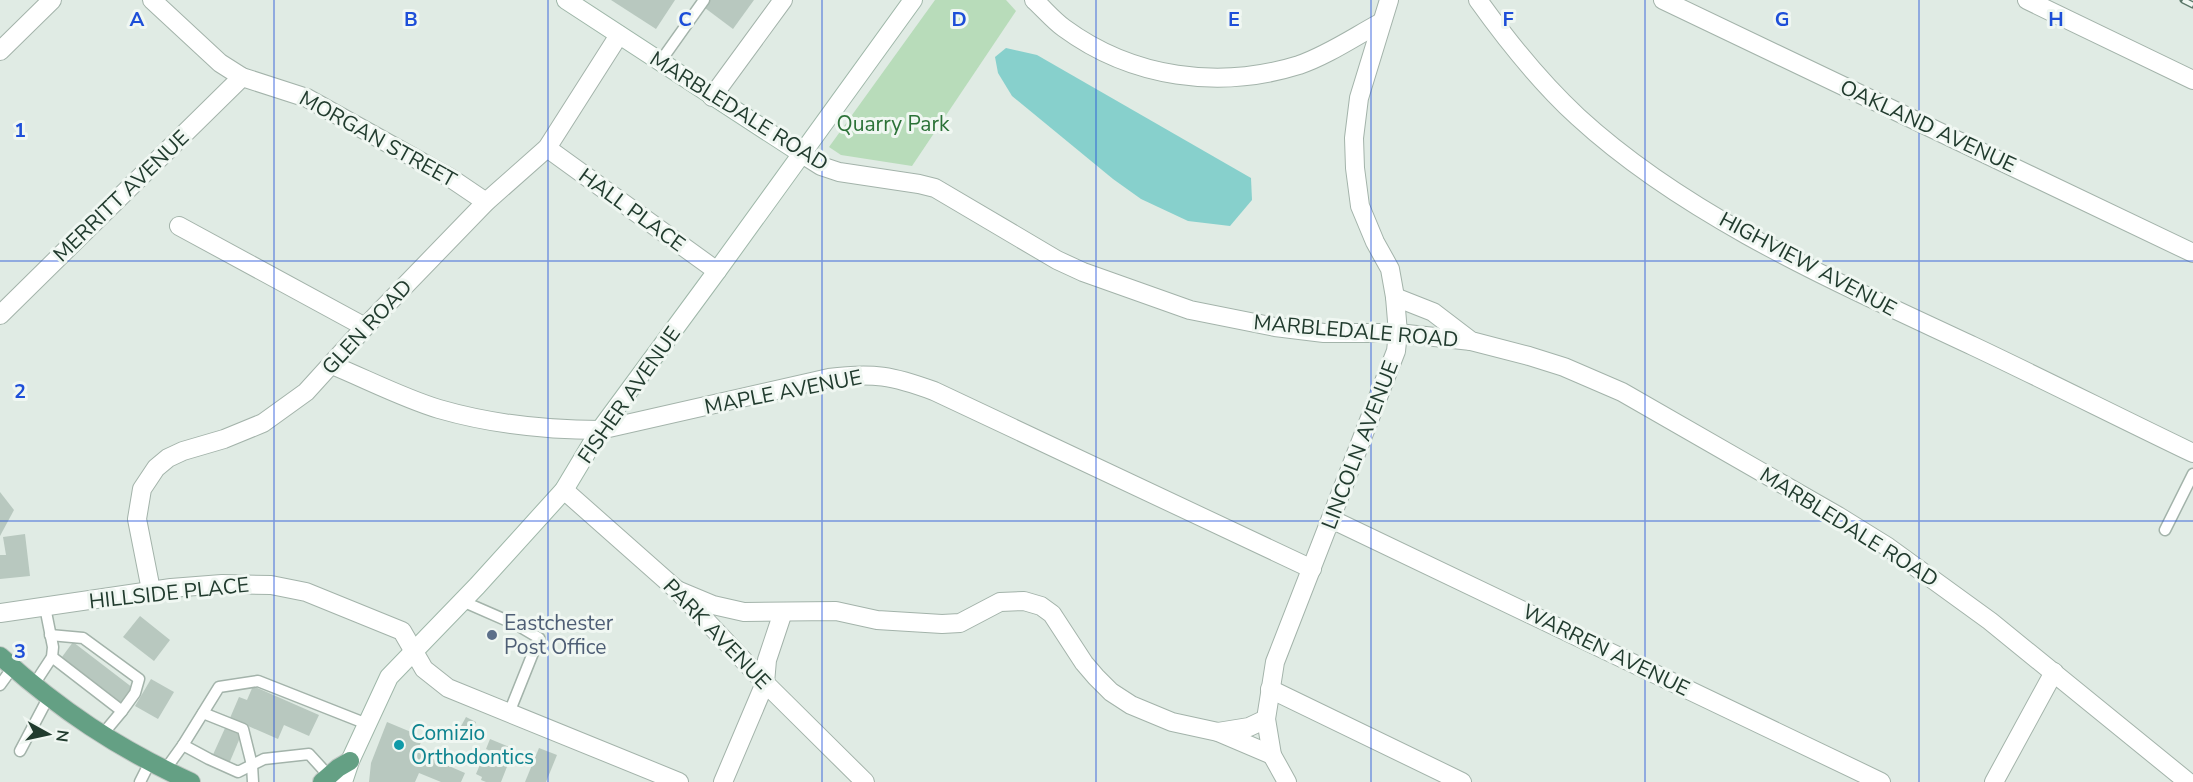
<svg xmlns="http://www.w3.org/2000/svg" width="2193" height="782" font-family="'Nunito Sans',sans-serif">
	<rect width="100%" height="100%" fill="#e0ebe4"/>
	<path fill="#b8dcba" d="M935,0h71l10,11 -104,155 -71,-11 -12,-8z"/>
	<path fill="#87d0cc" d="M1006,48l31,7 214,123 1,22 -22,26 -42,-5 -47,-22 -28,-20 -101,-83 -14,-23 -3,-16z"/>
	<g fill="#b8c8bf">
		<path d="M611,0h64l-19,29z"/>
		<path d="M710,0h44l-21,29 -28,-21z"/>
		<path d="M0,492l14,18 -14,26z"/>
		<path d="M25,534l5,42 -30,3v-24h6l-3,-18z"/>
		<path d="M140,616l30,24 -16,21 -31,-24z"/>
		<path d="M73,642l60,46 -11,15 -60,-46z"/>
		<path d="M151,679l23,13 -16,27 -23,-13z"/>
		<path d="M253,686l66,29 -10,21 -25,-11 -6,14 -48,-21 9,-21 8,3z"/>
		<path d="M466,717l10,5 -5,11 -11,-5z"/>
		<path d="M387,722l36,15 -6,15 48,21 -4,9h-20l-22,-9 -4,9h-46l2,-19z"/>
		<path d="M226,726l16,7 -14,33 -17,-7z"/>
		<path d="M490,739l24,10 -13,33h-15l-5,-2 1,-3 -6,-3 8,-19 6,3 3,-6 -7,-3z"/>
		<path d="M539,748l18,7 -11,27h-21z"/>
	</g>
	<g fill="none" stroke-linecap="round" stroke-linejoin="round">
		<defs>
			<g id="lane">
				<path d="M660,62l44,-62"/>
				<path d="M2165,530l28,-56"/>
				<path d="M462,601l55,24 22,13 -30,75"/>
				<path d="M50,635l33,3 56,41 -4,14 -13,18 -70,-54"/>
				<path d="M0,685l13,-18"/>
				<path d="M33,686l19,-29 1,-10 -8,-40"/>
				<path d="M203,713l40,16 9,36 1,17"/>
				<path d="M102,735l20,-24"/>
				<path d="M183,745l36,-58 39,-6 109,43"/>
				<path d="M20,751l28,-53"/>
				<path d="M165,770l18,-25 26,14 29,13 26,-13 45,-5 20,22"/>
				<path d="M140,782l10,-20"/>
			</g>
			<g id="street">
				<path d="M152,0l68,63 22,14 65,21 145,81 34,23"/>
				<path d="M1034,0c10,9 19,20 30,28 68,50 155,62 235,37 29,-10 55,-28 81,-42"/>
				<path d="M1478,0c30,42 62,82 100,117 110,101 261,166 395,229 74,35 147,72 220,107"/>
				<path d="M1663,0l530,253"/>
				<path d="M2027,0l166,80"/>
				<path d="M0,51l52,-51"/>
				<path d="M712,97l71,-97"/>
				<path d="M547,148l170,123"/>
				<path d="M802,154l19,12 18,6 80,12 16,4 122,72 26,12 107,38 85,17 49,6h74l73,8"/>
				<path d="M179,226l186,101"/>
				<path d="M1395,297l38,15 38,29 58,15 35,11 58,25 216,124 50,31 102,74 198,161"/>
				<path d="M0,315l242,-238"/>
				<path d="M332,365c34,14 73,34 107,44 52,15 107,21 161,21l229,-52c44,-6 64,-2 105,13l378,178"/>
				<path d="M564,490l113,100 88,93 100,99"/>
				<path d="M1331,519l550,263"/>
				<path d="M151,590l-14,-71 5,-30 14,-21 12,-10 15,-7 41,-12 39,-16 43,-31 59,-65 121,-125 61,-54 72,-113"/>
				<path d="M677,590l36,15 31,7 92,-1 41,9 65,4 18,-1 40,-21 24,-1 17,5 11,8 32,49 12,14 15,15 20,13 41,17 46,10 54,23"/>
				<path d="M0,613l171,-25 51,-4 49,1 35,7 96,39 22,38 24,19 231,94"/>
				<path d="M1270,689l192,93"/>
				<path d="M1218,732l31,-5 17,-8"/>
				<path d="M723,782l42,-99 2,-23 16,-48"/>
				<path d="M1287,782l-15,-27 -6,-36 9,-57 121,-311 2,-18 -3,-36 -5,-28 -15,-27 -15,-36 -5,-38 -1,-30 5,-40 30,-98"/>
				<path d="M1994,782l60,-110"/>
			</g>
			<g id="secondary">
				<path d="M566,0l236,154"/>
				<path d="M343,782l7,-21 39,-84 88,-91 87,-96 36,-60 117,-159 196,-271"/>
			</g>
			<g id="primary">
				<path d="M0,656c60,54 117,92 191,126"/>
				<path d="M322,782l16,-14 12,-7"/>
			</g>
		</defs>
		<use href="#lane" stroke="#a3b3aa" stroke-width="13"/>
		<use href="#street" stroke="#a3b3aa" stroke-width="20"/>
		<use href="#secondary" stroke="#9fb7a9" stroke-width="20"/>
		<use href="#primary" stroke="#c1c8c4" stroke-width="20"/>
		<use href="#lane" stroke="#fff" stroke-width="10"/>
		<use href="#street" stroke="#fff" stroke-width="18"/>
		<use href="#secondary" stroke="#fff" stroke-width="18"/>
		<use href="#primary" stroke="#64a084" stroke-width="18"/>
		<defs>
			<path id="rail" d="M2183,0l10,5"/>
		</defs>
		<use href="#rail" stroke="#5b7769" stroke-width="7"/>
		<use href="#rail" stroke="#f0f7f2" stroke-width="4.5" stroke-dasharray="14" stroke-linecap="butt"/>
	</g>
	<path fill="none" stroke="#1d4ed8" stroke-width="1.5" stroke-opacity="0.55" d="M274,0v782M548,0v782M822,0v782M1096,0v782M1371,0v782M1645,0v782M1919,0v782M0,261h2193M0,521h2193"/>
	<circle fill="#5c6f8a" stroke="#f0f7f2" stroke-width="2" cx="492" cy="635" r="6"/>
	<circle fill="#0f9aa8" stroke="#f0f7f2" stroke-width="2" cx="399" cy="745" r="6"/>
	<g text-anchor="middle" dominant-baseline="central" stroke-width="6" stroke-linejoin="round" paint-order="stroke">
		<g font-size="21" fill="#213b2e" stroke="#f0f7f2">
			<text transform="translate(739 111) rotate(32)">MARBLEDALE ROAD</text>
			<text transform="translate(1928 126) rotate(25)">OAKLAND AVENUE</text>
			<text transform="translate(378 139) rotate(29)">MORGAN STREET</text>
			<text transform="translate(121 196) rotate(-44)">MERRITT AVENUE</text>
			<text transform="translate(632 210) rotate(36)">HALL PLACE</text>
			<text transform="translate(1808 264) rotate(28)">HIGHVIEW AVENUE</text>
			<text transform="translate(367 327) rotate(-47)">GLEN ROAD</text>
			<text transform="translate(1356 331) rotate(5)">MARBLEDALE ROAD</text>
			<text transform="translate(783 392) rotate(-11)">MAPLE AVENUE</text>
			<text transform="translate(629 395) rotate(-55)">FISHER AVENUE</text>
			<text transform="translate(1360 445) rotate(-69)">LINCOLN AVENUE</text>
			<text transform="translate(1849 527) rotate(32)">MARBLEDALE ROAD</text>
			<text transform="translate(169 593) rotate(-6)">HILLSIDE PLACE</text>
			<text transform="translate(717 634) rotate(46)">PARK AVENUE</text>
			<text transform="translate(1606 650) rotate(26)">WARREN AVENUE</text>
		</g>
		<g font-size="21" fill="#2b7237" stroke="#f0f7f2">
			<text x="893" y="124">Quarry Park</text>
		</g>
		<g font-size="21" fill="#4e5e75" stroke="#f0f7f2" text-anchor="start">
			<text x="504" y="623">Eastchester<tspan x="504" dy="24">Post Office</tspan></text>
		</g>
		<g font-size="21" fill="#0d838f" stroke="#f0f7f2" text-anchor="start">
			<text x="411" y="733">Comizio<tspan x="411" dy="24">Orthodontics</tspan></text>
		</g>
	</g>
	<g font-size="20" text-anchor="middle" font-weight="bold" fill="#1d4ed8" stroke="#f0f7f2" stroke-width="6" stroke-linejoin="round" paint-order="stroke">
		<text x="137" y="26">A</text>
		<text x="411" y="26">B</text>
		<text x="685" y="26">C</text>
		<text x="959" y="26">D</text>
		<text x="1234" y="26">E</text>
		<text x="1508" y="26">F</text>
		<text x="1782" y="26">G</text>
		<text x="2056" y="26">H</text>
		<text x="20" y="137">1</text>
		<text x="20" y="398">2</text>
		<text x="20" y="658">3</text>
	</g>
	<g transform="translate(48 734) rotate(98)" stroke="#f0f7f2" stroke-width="4.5" paint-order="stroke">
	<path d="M0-4.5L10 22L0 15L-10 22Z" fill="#213b2e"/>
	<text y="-9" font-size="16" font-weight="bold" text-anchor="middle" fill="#213b2e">N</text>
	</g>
</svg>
